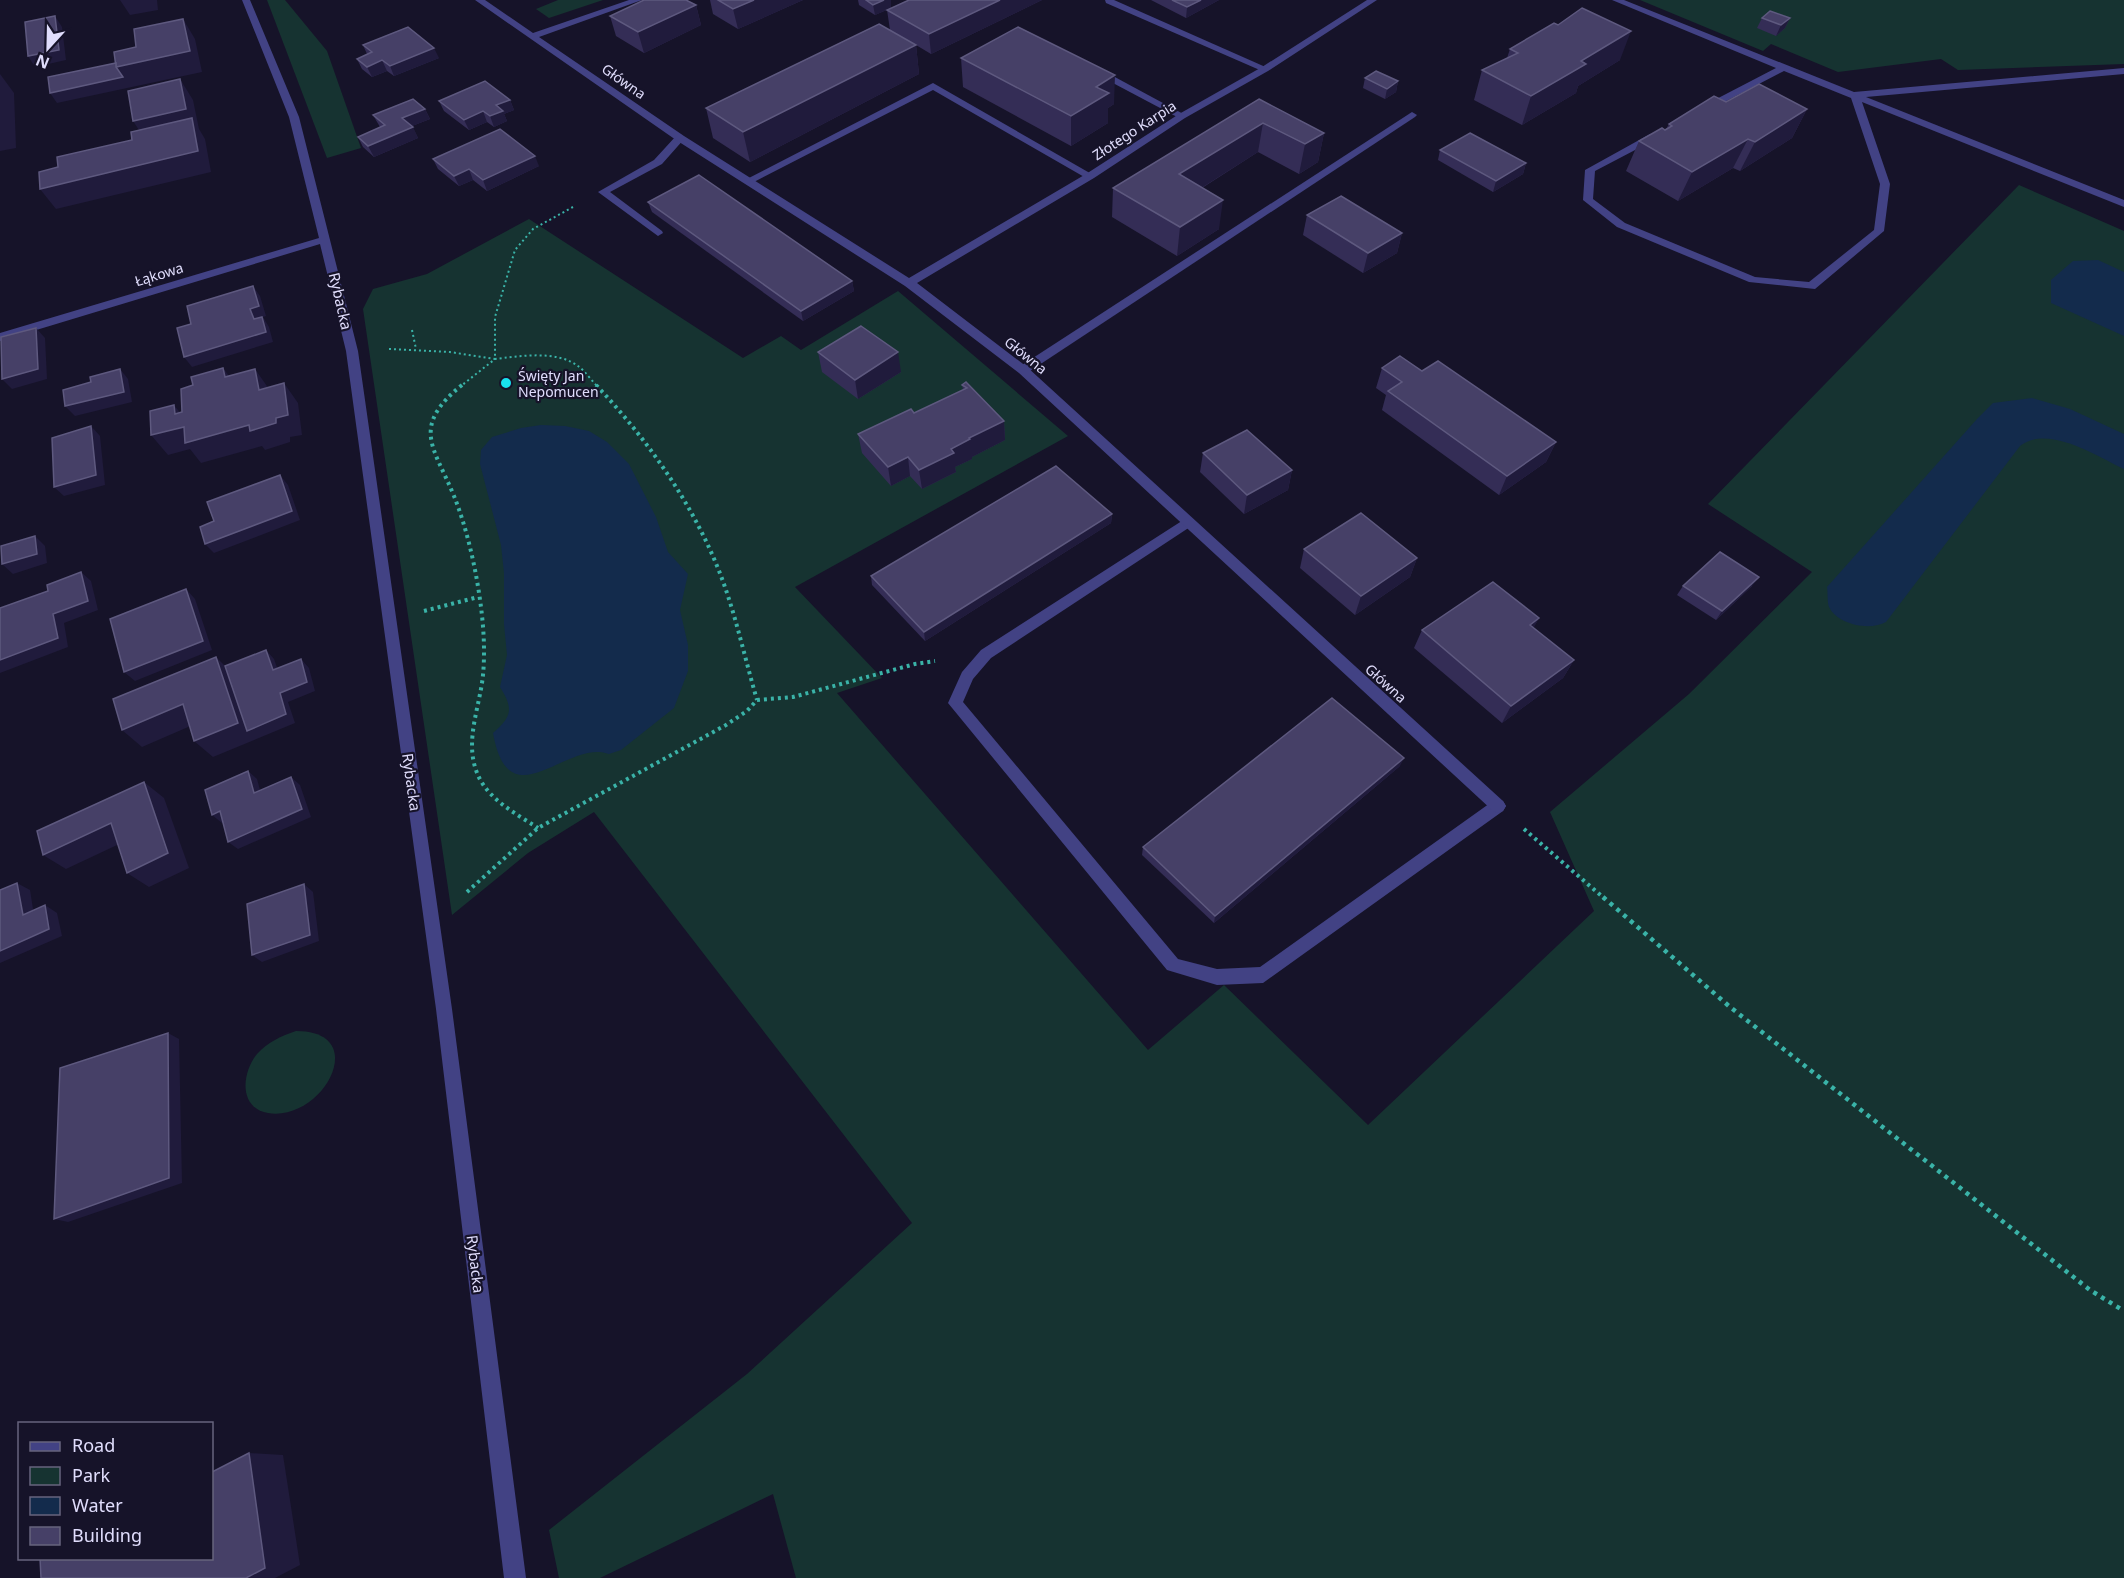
<svg xmlns="http://www.w3.org/2000/svg" width="2124" height="1578" font-family="'Noto Sans',sans-serif">
	<rect width="100%" height="100%" fill="#161329"/>
	<g fill="#163331">
		<path d="M267,0h18l42,51 34,97 -34,10z"/>
		<path d="M558,0h45l-54,18 -13,-9z"/>
		<path d="M1640,0h484v64l-166,6 -17,-11 -103,13 -67,-28 -8,7z"/>
		<path d="M2019,185l105,46v1347h-1328l-23,-84 -173,84h-41l-10,-48 198,-156 165,-151 -318,-411 -66,41 -76,62 -89,-606 10,-20 54,-15 102,-55 214,139 38,-22 20,14 97,-59 170,145 -273,151 87,91 -45,15 311,357 76,-65 144,140 226,-214 -44,-99 139,-118 123,-122 -104,-68z"/>
		<path d="M296,1031c76,0 27,91 -28,82 -30,-5 -26,-41 -11,-59 11,-12 24,-18 39,-23z"/>
	</g>
	<g fill="#132b4c">
		<path d="M2098,260l26,12v64l-73,-33v-23l22,-19z"/>
		<path d="M2032,398l38,11 54,25v35c-28,-13 -76,-45 -104,-23l-134,176c-16,9 -48,3 -57,-15 -2,-6 -1,-14 -2,-20l150,-168 16,-16z"/>
		<path d="M541,425l24,1 24,5 18,11 22,22 27,53 12,35 20,22 -8,36 8,35v26l-14,37 -53,42 -12,4c-42,-16 -100,69 -116,-21 20,-17 20,-25 7,-46l7,-32 -3,-31v-51l-3,-28 -21,-81 1,-14 11,-13 29,-9z"/>
	</g>
	<g fill="none" stroke-linecap="round" stroke-linejoin="round">
		<g stroke="#3ab3a8" stroke-width="2" stroke-dasharray="2 3" stroke-linecap="butt">
			<path d="M573,207l-40,22 -18,21 -20,67v42c24,-3 62,-9 83,7 7,5 13,14 19,20"/>
			<path d="M412,330l4,19"/>
			<path d="M389,349l61,3 45,7 -34,27"/>
		</g>
		<g stroke="#3ab3a8" stroke-width="4" stroke-dasharray="3 4" stroke-linecap="butt">
			<path d="M462,385c-52,42 -28,62 -8,111 10,25 17,53 22,79 6,33 10,67 7,100 -3,31 -18,64 -7,95 9,28 39,43 62,58"/>
			<path d="M596,385c52,55 98,120 125,191 15,40 24,83 36,124"/>
			<path d="M424,611l54,-14"/>
			<path d="M1524,829l81,70"/>
			<path d="M467,892l71,-64 188,-103 21,-14 10,-11 36,-3 122,-33 20,-3"/>
		</g>
		<path stroke="#3ab3a8" stroke-width="4.5" stroke-dasharray="4 5" stroke-linecap="butt" d="M1603,897l127,110 360,283 34,21"/>
		<g fill="#424284" fill-rule="evenodd">
			<path d="M1105,0h9l156,69 -8,2 -156,-68z"/>
			<path d="M1612,0h12l230,92 270,-24v6l-258,23 258,103v7l-262,-105 28,82 -6,47 -69,58 -66,-7 -132,-55 -34,-27 2,-30 65,-36h8v4l-63,33 -2,28 32,24 130,54 54,5 65,-52 6,-46 -29,-86 -67,-27 -77,40h-6v-4l75,-39z"/>
			<path d="M1094,69h6l87,47 -8,2 -85,-45z"/>
			<path d="M933,83l162,93 -9,2 -153,-88 -181,93 -9,-2z"/>
			<path d="M1412,112l5,3 -2,2 -388,256h-8v-6z"/>
			<path d="M680,135l5,3 -23,26 -52,28 52,39 1,2 -5,3 -60,-44 56,-32 22,-24z"/>
			<path d="M1188,517l5,2 1,3 -1,3 -202,133 -18,21 -10,23 215,257 39,10 43,-2 233,-166 5,-2 5,2 3,5 -3,5 -240,172 -46,2 -50,-15 -219,-267 14,-31 19,-22z"/>
		</g>
		<g fill="#424284" fill-rule="evenodd">
			<path d="M242,0h8l49,117 59,234 94,658 74,569h-22l-68,-569 -90,-658 -26,-107 -320,97v-8l319,-95 -30,-121z"/>
			<path d="M475,0h10l48,33 96,-33h13l-103,37 145,99 225,142 177,-104 93,-60 83,-47 105,-67h10l-109,71 -83,47 -91,60 -177,105 110,84 476,434 3,5 -3,5 -5,2 -5,-2 -474,-438 -114,-87 -229,-146z"/>
		</g>
	</g>
	<g fill="#342d56">
		<path d="M710,0h93l-65,29 -25,-15z"/>
		<path d="M858,0h33v8l-16,7 -16,-10z"/>
		<path d="M909,0h133l-111,54 -15,-9 3,29 -169,88 -37,-24 -7,-30 184,-78 -3,-20z"/>
		<path d="M1151,0h68l-33,18z"/>
		<path d="M696,5l5,20 -57,28 -28,-17 -6,-20z"/>
		<path d="M1762,18h28l-5,10 -9,8 -19,-8z"/>
		<path d="M363,45l76,13 -45,18 -7,-5 -15,6 -10,-8 -5,-10 10,-5z"/>
		<path d="M1510,49l110,11 -42,26 -2,7 -54,32 -48,-25 8,-30 25,-12z"/>
		<path d="M961,58l153,46 -6,4v15l-37,23 -108,-59z"/>
		<path d="M1365,78l33,3 -2,11 -11,7 -22,-11z"/>
		<path d="M1259,99l65,34 -6,29 -19,12 -41,-22 -56,36 17,41 -42,27 -65,-39 1,-29z"/>
		<path d="M510,100l4,10 -10,4 3,7 -13,6 -7,-5 -18,8 -25,-19 -5,-10z"/>
		<path d="M1726,102l81,7 -15,29 -52,33 -7,-3 -55,33 -52,-30 13,-30 27,-12 3,-5z"/>
		<path d="M425,109l5,10 -18,7 6,12 -44,19 -11,-10 -5,-10 22,-10 -7,-12z"/>
		<path d="M1440,150l86,13 -3,11 -30,18 -55,-32z"/>
		<path d="M433,159l106,7 -52,25 -14,-11 -14,6 -21,-17z"/>
		<path d="M648,202l204,79 2,10 -51,30 -151,-109z"/>
		<path d="M1307,215l95,18 -5,20 -34,20 -60,-38z"/>
		<path d="M818,352l83,20 -43,27 -36,-27z"/>
		<path d="M1382,368l174,74 -10,20 -47,33 -117,-85 4,-15 -10,-7z"/>
		<path d="M962,385l42,36 1,19 -33,17v2l-17,8 1,5 -34,17 -12,-13 -19,10 -29,-33 -4,-19 56,-21 49,-23z"/>
		<path d="M1203,453l89,17 -4,20 -44,24 -44,-42z"/>
		<path d="M1112,514l-1,9 -186,118 -53,-56 -1,-9z"/>
		<path d="M1304,549l113,9 -7,19 -55,38 -55,-47z"/>
		<path d="M1683,586h69l-36,34 -39,-25z"/>
		<path d="M1539,618l-6,10 41,32 -11,18 -61,45 -88,-75 8,-18z"/>
		<path d="M1400,766l-186,157 -72,-68 1,-8z"/>
	</g>
	<g fill="#201b3c">
		<path d="M120,0h37l1,10 -28,5z"/>
		<path d="M754,0h49l-65,29 -5,-20z"/>
		<path d="M884,0h7v8l-16,7 -2,-10z"/>
		<path d="M1000,0h42l-111,54 -2,-20z"/>
		<path d="M1201,0h18l-33,18 1,-11z"/>
		<path d="M696,5l5,20 -57,28 -6,-21z"/>
		<path d="M55,16l7,11 4,33 -31,7 -7,-11z"/>
		<path d="M1790,18l-5,10 -9,8 5,-11z"/>
		<path d="M183,19l12,20 7,33 -145,31 -7,-10 66,-26z"/>
		<path d="M1631,31l-11,29 -42,26 -2,7 -54,32 9,-29 50,-35z"/>
		<path d="M916,45l3,29 -169,88 -7,-30z"/>
		<path d="M434,48l5,10 -45,18 -4,-10z"/>
		<path d="M382,60l5,11 -15,6 -5,-10z"/>
		<path d="M0,74l14,19 2,55 -16,3z"/>
		<path d="M1115,75l-1,29 -6,4v15l-37,23v-30l25,-29z"/>
		<path d="M180,79l13,21 6,29 6,10 6,33 -155,37 -16,-20 107,-47 -14,-21z"/>
		<path d="M1398,81l-2,11 -11,7 2,-10z"/>
		<path d="M510,100l4,10 -10,4 3,7 -13,6 -4,-11 6,-11z"/>
		<path d="M425,109l5,10 -23,9 -5,-10z"/>
		<path d="M1807,109l-15,29 -52,33 15,-29z"/>
		<path d="M483,111l4,11 -18,8 -5,-10z"/>
		<path d="M1263,123l-5,29 -82,52 3,-30z"/>
		<path d="M413,127l5,11 -44,19 -6,-11z"/>
		<path d="M1324,133l-6,29 -19,12 6,-30z"/>
		<path d="M1748,139l-15,29 -55,33 14,-29z"/>
		<path d="M535,156l4,10 -52,25 -4,-11z"/>
		<path d="M1526,163l-3,11 -30,18 3,-11z"/>
		<path d="M469,169l4,11 -14,6 -5,-10z"/>
		<path d="M1223,200l-4,29 -42,27 3,-29z"/>
		<path d="M1402,233l-5,20 -34,20 5,-20z"/>
		<path d="M852,281l2,10 -51,30 -2,-10z"/>
		<path d="M253,286l7,10 6,20 -3,1 6,10 4,15 -81,25 -8,-10 70,-38 -4,-10z"/>
		<path d="M36,328l9,10 2,41 -35,10 -10,-10z"/>
		<path d="M898,352l3,20 -43,27 -3,-19z"/>
		<path d="M223,368l15,20 -13,-11z"/>
		<path d="M120,369l8,10 4,23 -57,14 -10,-10z"/>
		<path d="M255,369l14,20 -10,1z"/>
		<path d="M284,383l14,20 4,32 -12,2v5l-25,8 -3,-4 -61,17 -11,-14 -22,6 -17,-20 33,-8 92,-9z"/>
		<path d="M174,405l16,20 -15,-11z"/>
		<path d="M1004,421l1,19 -33,17v2l-17,8 1,5 -34,17 -3,-19 50,-32z"/>
		<path d="M91,426l9,10 5,49 -41,11 -10,-9z"/>
		<path d="M1556,442l-10,20 -47,33 8,-19z"/>
		<path d="M908,457l2,19 -19,10 -3,-19z"/>
		<path d="M1292,470l-4,20 -44,24 3,-19z"/>
		<path d="M280,475l8,10 12,35 -86,33 -9,-9z"/>
		<path d="M1112,514l-1,9 -186,118 -1,-9z"/>
		<path d="M35,536l10,10 2,17 -34,11 -11,-10z"/>
		<path d="M1417,558l-7,19 -55,38 6,-19z"/>
		<path d="M81,572l10,9 7,29 -34,13 4,24 -68,26v-13l53,-46z"/>
		<path d="M1759,577l-7,9 -36,34 6,-9z"/>
		<path d="M186,589l9,10 17,51 -77,31 -11,-9z"/>
		<path d="M1539,618l-10,18 1,-11z"/>
		<path d="M266,650l8,9 7,20 -8,-9z"/>
		<path d="M216,657l18,18 46,18 21,-34 8,9 6,23 -27,11 7,21 -82,34 -19,-16z"/>
		<path d="M1574,660l-11,18 -61,45 9,-17z"/>
		<path d="M183,704l19,17 -60,26 -20,-17z"/>
		<path d="M1404,758l-4,8 -186,157 1,-7z"/>
		<path d="M248,771l9,8 6,22 -9,-8z"/>
		<path d="M291,777l9,8 11,32 -73,32 -10,-7z"/>
		<path d="M144,782l20,16 25,70 -40,19 -22,-14z"/>
		<path d="M220,811l10,8 -8,4 -10,-8z"/>
		<path d="M111,823l21,15 -66,31 -23,-14z"/>
		<path d="M17,883l13,7 5,32 -12,-7z"/>
		<path d="M304,884l9,8 6,49 -57,21 -10,-7z"/>
		<path d="M45,905l12,8 5,23 -62,27v-12z"/>
		<path d="M168,1033l11,6 3,144 -114,39 -14,-3z"/>
		<path d="M249,1453l34,2 17,110 -25,13h-29z"/>
	</g>
	<g fill="#464067" stroke="#5e597f" stroke-width="1.5">
		<path d="M644,0h42l10,5 -58,27 -28,-16z"/>
		<path d="M718,0h36l-21,9z"/>
		<path d="M866,0h18l-11,5z"/>
		<path d="M909,0h91l-71,34 -42,-24z"/>
		<path d="M1172,0h29l-14,7z"/>
		<path d="M1582,8l49,23 -50,30 5,3 -55,32 -49,-26 36,-17 -8,-4 44,-26 4,2z"/>
		<path d="M1770,11l20,7 -9,7 -19,-7z"/>
		<path d="M55,16l4,34 -31,6 -3,-34z"/>
		<path d="M183,19l7,32 -74,16 -2,-15 22,-5 -2,-18z"/>
		<path d="M879,24l37,21 -173,87 -37,-24z"/>
		<path d="M408,27l26,21 -44,18 -8,-6 -15,7 -10,-8 15,-7 -9,-7z"/>
		<path d="M1018,27l97,48 -19,12 13,6 -38,23 -110,-58z"/>
		<path d="M116,63v4l7,10 -73,16 -2,-16z"/>
		<path d="M1376,71l22,10 -11,8 -22,-11z"/>
		<path d="M180,79l6,30 -53,12 -5,-30z"/>
		<path d="M485,81l25,19 -14,5 7,6 -13,5 -7,-5 -19,9 -25,-19z"/>
		<path d="M1759,84l48,25 -52,33 -7,-3 -56,33 -53,-31 23,-13 3,2 7,-4 -3,-2 45,-28 12,6z"/>
		<path d="M413,99l12,10 -23,9 11,9 -45,19 -10,-9 27,-12 -12,-10z"/>
		<path d="M1259,99l65,34 -19,11 -42,-21 -84,51 44,26 -43,27 -67,-39z"/>
		<path d="M192,118l6,33 -158,38 -1,-17 19,-5 -1,-10 75,-17 -1,-8z"/>
		<path d="M500,129l35,27 -52,24 -14,-11 -15,7 -21,-17z"/>
		<path d="M1470,133l56,30 -30,18 -56,-31z"/>
		<path d="M699,175l153,106 -51,30 -153,-109z"/>
		<path d="M1341,196l61,37 -34,20 -61,-38z"/>
		<path d="M253,286l6,20 -9,3 4,10 8,-2 4,15 -82,25 -7,-29 14,-4 -4,-18z"/>
		<path d="M861,326l37,26 -43,28 -37,-28z"/>
		<path d="M36,328l2,41 -36,10 -1,-42z"/>
		<path d="M1400,356l22,15 16,-10 118,81 -49,34 -119,-85 14,-9 -20,-14z"/>
		<path d="M223,368l2,9 30,-8 4,21 25,-7 4,32 -12,3v5l-26,8 -1,-6 -64,18 -1,-16 -33,8 -1,-24 24,-6 1,9 7,-2 -1,-23 12,-4 -2,-8z"/>
		<path d="M120,369l4,23 -59,14 -2,-16 28,-8 -1,-5z"/>
		<path d="M966,382l38,39 -35,17 1,1 -19,10 3,4 -35,17 -11,-13 -20,10 -30,-33 53,-25 3,4 53,-25 -5,-3z"/>
		<path d="M91,426l5,49 -42,12 -2,-49z"/>
		<path d="M1247,430l45,40 -45,25 -44,-42z"/>
		<path d="M1056,466l56,48 -188,118 -53,-56z"/>
		<path d="M280,475l12,36 -87,33 -5,-17 14,-6 -7,-19z"/>
		<path d="M1361,513l56,45 -56,38 -57,-47z"/>
		<path d="M35,536l2,18 -35,10 -1,-18z"/>
		<path d="M1720,552l39,25 -37,34 -39,-25z"/>
		<path d="M81,572l7,29 -35,13 5,24 -58,22v-52l48,-17 -1,-6z"/>
		<path d="M1493,582l46,36 -9,7 44,35 -63,46 -89,-76z"/>
		<path d="M186,589l17,52 -79,31 -14,-53z"/>
		<path d="M266,650l7,20 28,-11 6,23 -27,11 6,21 -39,17 -22,-65z"/>
		<path d="M216,657l22,66 -44,18 -11,-37 -61,26 -9,-31z"/>
		<path d="M1332,698l72,60 -189,158 -72,-69z"/>
		<path d="M248,771l6,22 37,-16 11,32 -74,33 -8,-31 -8,4 -7,-25z"/>
		<path d="M144,782l24,71 -41,20 -16,-50 -68,32 -6,-24z"/>
		<path d="M17,883l6,32 22,-10 4,24 -49,22v-61z"/>
		<path d="M304,884l6,51 -58,20 -5,-51z"/>
		<path d="M168,1033l1,145 -115,41 6,-151z"/>
		<path d="M249,1453l16,115 -19,10h-205l-1,-20h172v-86z"/>
	</g>
	<circle fill="#18e0ee" stroke="#161329" stroke-width="2" cx="506" cy="383" r="6"/>
	<g text-anchor="middle" dominant-baseline="central" stroke-width="4.5" stroke-linejoin="round" paint-order="stroke">
		<g font-size="14" fill="#e0ddfc" stroke="#161329">
			<text transform="translate(624 81) rotate(35)">Główna</text>
			<text transform="translate(1134 130) rotate(-33)">Złotego Karpia</text>
			<text transform="translate(159 274) rotate(-17)">Łąkowa</text>
			<text transform="translate(1026 355) rotate(39)">Główna</text>
			<text transform="translate(1386 683) rotate(42)">Główna</text>
		</g>
		<g font-size="14" fill="#e0ddfc" stroke="#161329" text-anchor="start">
			<text x="518" y="375">Święty Jan<tspan x="518" dy="16">Nepomucen</tspan></text>
		</g>
		<g font-size="15" fill="#e0ddfc" stroke="#161329">
			<text transform="translate(341 301) rotate(77)">Rybacka</text>
			<text transform="translate(412 782) rotate(82)">Rybacka</text>
			<text transform="translate(476 1264) rotate(83)">Rybacka</text>
		</g>
	</g>
	<rect x="18" y="1422" width="195" height="138" fill="#161329" stroke="#67647d" stroke-width="1.5"/>
	<rect x="30" y="1442" width="30" height="9" fill="#424284" stroke="#67647d" stroke-width="1.5"/>
	<text x="72" y="1452" font-size="18" fill="#e0ddfc">Road</text>
	<rect x="30" y="1467" width="30" height="18" fill="#163331" stroke="#67647d" stroke-width="1.5"/>
	<text x="72" y="1482" font-size="18" fill="#e0ddfc">Park</text>
	<rect x="30" y="1497" width="30" height="18" fill="#132b4c" stroke="#67647d" stroke-width="1.5"/>
	<text x="72" y="1512" font-size="18" fill="#e0ddfc">Water</text>
	<rect x="30" y="1527" width="30" height="18" fill="#464067" stroke="#67647d" stroke-width="1.5"/>
	<text x="72" y="1542" font-size="18" fill="#e0ddfc">Building</text>
	<g transform="translate(48 48) rotate(202)" stroke="#161329" stroke-width="4.5" paint-order="stroke">
	<path d="M0-4.5L10 22L0 15L-10 22Z" fill="#e0ddfc"/>
	<text y="-9" font-size="16" font-weight="bold" text-anchor="middle" fill="#e0ddfc">N</text>
	</g>
</svg>
